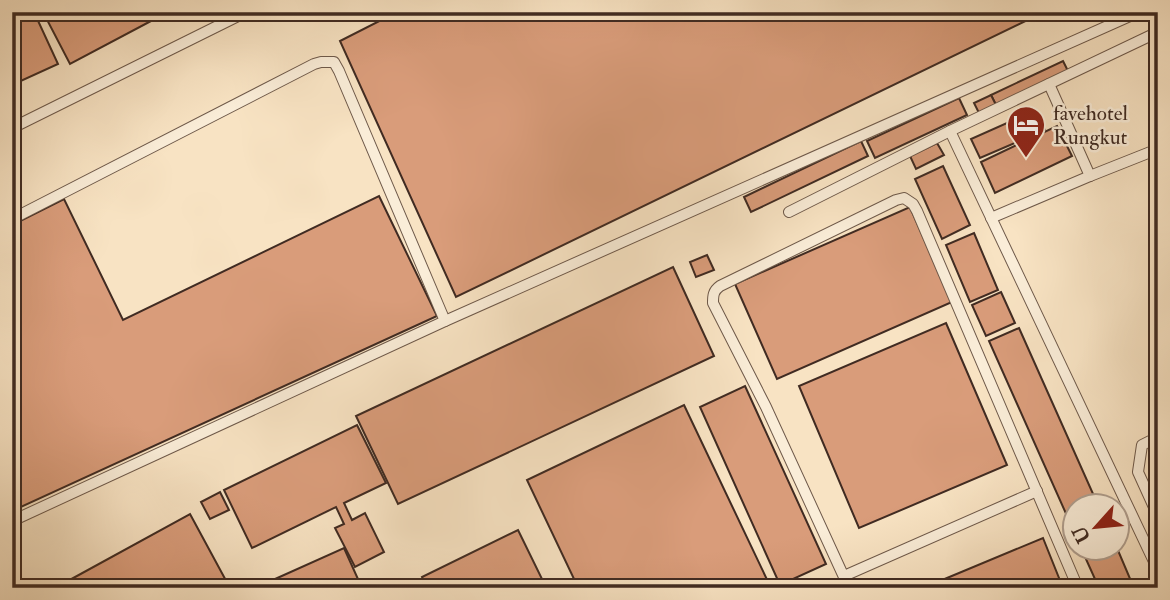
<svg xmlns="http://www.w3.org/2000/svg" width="1170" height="600" font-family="'IM FELL Double Pica',serif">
	<rect width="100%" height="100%" fill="#f8e3c3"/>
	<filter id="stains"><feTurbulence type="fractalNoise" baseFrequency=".00286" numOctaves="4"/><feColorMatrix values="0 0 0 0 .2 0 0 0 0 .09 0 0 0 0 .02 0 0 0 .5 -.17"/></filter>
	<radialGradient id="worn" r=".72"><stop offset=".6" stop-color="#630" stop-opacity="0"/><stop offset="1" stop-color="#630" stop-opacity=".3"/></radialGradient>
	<g fill="#d99c7a" stroke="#402b22" stroke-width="2">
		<path d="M12,12h22l24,52 -46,21z"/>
		<path d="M43,12h125l-98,52z"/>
		<path d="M397,12h647l-588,285 -116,-256z"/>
		<path d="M1063,61l6,12 -72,34 -6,-12z"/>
		<path d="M991,95l6,12 -17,8 -6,-12z"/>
		<path d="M959,98l8,17 -92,43 -8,-17z"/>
		<path d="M1036,110l9,20 -65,28 -9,-19z"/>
		<path d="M1057,126l15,30 -77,37 -14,-31z"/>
		<path d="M861,141l7,15 -117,56 -7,-15z"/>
		<path d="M937,143l7,12 -28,14 -6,-13z"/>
		<path d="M943,166l27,59 -28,14 -27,-60z"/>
		<path d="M379,196l58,120 -425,195v-286l52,-26 59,121z"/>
		<path d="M910,207l42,95 -175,77 -42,-95z"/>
		<path d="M974,233l24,57 -28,12 -24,-57z"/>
		<path d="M707,255l7,15 -18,7 -6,-15z"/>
		<path d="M673,267l41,89 -316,148 -42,-88z"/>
		<path d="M1001,292l14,31 -29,13 -14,-31z"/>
		<path d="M946,323l61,142 -148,63 -60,-142z"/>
		<path d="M1019,328l79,177h-22v31l-87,-195z"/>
		<path d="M745,386l81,178 -46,21 -80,-178z"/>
		<path d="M684,405l87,183h-210l14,-7 -48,-101z"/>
		<path d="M357,425l29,58 -42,20 8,17 13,-7 19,39 -29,15 -20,-39 9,-4 -8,-17 -84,41 -28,-58z"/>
		<path d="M220,492l9,18 -19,9 -9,-17z"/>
		<path d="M190,514l40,74h-175z"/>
		<path d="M518,530l24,49 -18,9h-97l-5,-11z"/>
		<path d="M1043,538l20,50h-140z"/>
		<path d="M344,548l18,40h-107z"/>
		<path d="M1081,548h36l17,40h-35z"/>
	</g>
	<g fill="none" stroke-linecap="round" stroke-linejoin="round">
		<defs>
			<g id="lane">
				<path d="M1049,84l41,92"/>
				<path d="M12,128l234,-116"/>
				<path d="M950,131l208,439"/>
				<path d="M789,212l161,-81 208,-99"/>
				<path d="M991,218l99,-42 68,-27"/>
				<path d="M12,219l302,-155 7,-2h13l5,9 106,250"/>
				<path d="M1158,437l-16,8 -4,27 20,44"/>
				<path d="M12,521l433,-200 694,-309"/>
				<path d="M844,576l193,-85"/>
				<path d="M849,588l-83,-181 -53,-104c0,-7 0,-12 7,-17l176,-86 8,-2 9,6 4,7 161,377"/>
			</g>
		</defs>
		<use href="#lane" stroke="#6e594a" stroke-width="12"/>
		<use href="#lane" stroke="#faedd8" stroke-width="10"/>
	</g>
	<defs>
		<symbol id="hotel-pin" viewBox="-11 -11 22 30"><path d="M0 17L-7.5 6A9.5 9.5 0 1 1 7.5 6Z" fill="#8f2418" stroke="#faedd8"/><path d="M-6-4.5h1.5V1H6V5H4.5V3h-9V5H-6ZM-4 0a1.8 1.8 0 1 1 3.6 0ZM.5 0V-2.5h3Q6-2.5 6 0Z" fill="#fff"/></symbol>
	</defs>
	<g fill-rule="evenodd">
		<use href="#hotel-pin" x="1004" y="103" width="44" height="60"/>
	</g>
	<g text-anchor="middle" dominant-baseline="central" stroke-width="5" stroke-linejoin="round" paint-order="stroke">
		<g font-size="21" fill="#402b22" stroke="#faedd8" text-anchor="start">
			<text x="1053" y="113">favehotel<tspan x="1053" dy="24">Rungkut</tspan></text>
		</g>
	</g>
	<rect width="1170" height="600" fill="none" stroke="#f8e3c3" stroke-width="42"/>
	<rect x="14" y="14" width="1142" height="572" fill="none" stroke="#402b22" stroke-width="3.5"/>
	<rect x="21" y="21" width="1128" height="558" fill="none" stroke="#402b22" stroke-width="2"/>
	<g transform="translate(1096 527) rotate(243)"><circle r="33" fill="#faedd8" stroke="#b09f8f" stroke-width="2"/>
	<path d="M0-5L12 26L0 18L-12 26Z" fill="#8f2418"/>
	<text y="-10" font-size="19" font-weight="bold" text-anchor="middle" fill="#402b22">U</text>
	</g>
	<rect width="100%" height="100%" filter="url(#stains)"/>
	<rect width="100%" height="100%" fill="url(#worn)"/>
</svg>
